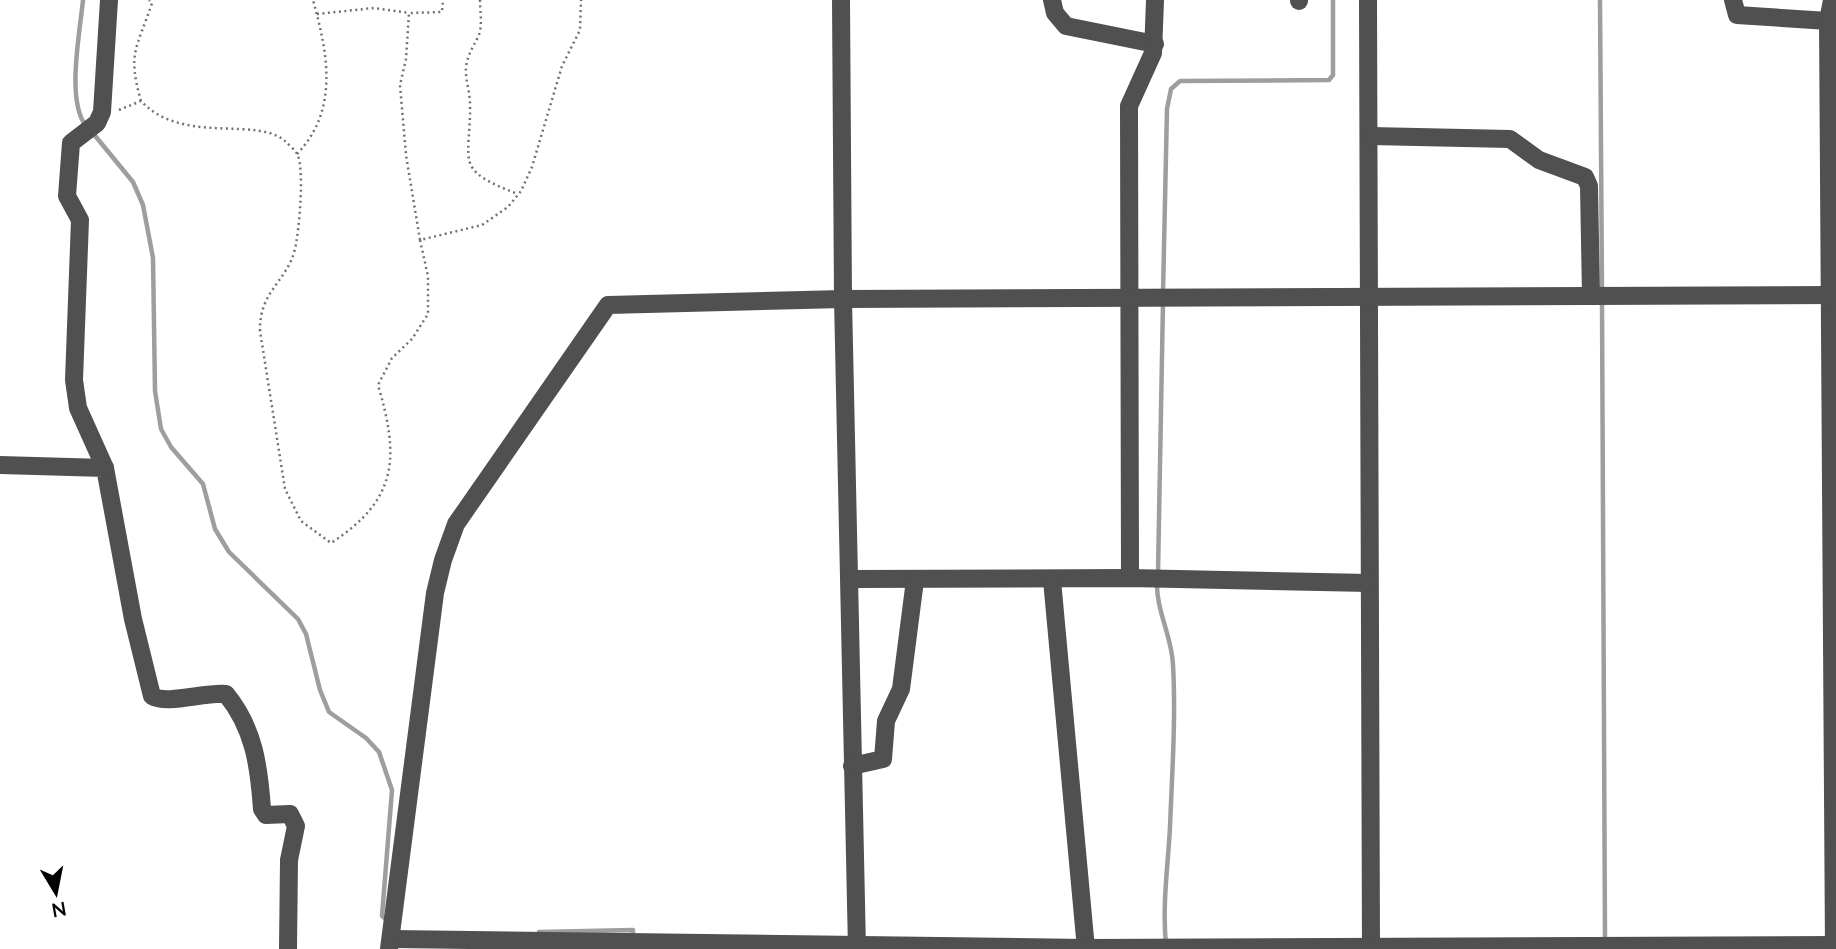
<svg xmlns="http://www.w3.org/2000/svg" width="1836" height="949" font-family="Lato,sans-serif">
	<rect width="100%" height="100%" fill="#fff"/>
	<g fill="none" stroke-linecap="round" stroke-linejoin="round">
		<g stroke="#9e9e9e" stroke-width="4.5">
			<path d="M83,0c-3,32 -17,101 3,126"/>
			<path d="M1600,0l2,293"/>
			<path d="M92,132l41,50 10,23 10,53 2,133 6,38 10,18 32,37 12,45 14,23 69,67 8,15 14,56 9,22 37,26 13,14 13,38 -10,126 5,4"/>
			<path d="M1163,293l4,-184 4,-20 9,-8 149,-1 4,-5v-75"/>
			<path d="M1602,302l3,639"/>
			<path d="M1158,573l5,-271"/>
			<path d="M1157,582c-1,29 15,54 16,83 3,53 -1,109 -3,162 -2,39 -8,78 -4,118"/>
			<path d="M539,932l94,-2v9"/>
		</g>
		<g stroke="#727272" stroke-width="2.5" stroke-dasharray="2 3.5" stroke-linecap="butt">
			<path d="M480,0c0,11 3,27 -2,37 -6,12 -10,17 -12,30 -1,12 4,25 4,37 1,59 -18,65 48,90"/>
			<path d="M317,14l57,-6 35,5"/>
			<path d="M141,101c-14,-49 -4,-52 11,-98l-3,-3"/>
			<path d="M119,110l22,-9c42,45 117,14 145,41 3,3 9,8 11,12 8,14 2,78 -2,95 -8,33 -36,42 -35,82l25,158 16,32 30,22c68,-44 68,-87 47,-158l14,-27 20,-19 16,-25v-38l-8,-36 62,-15 26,-18 13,-16 11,-24 30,-101 18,-36 1,-30"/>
			<path d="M297,154c42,-44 31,-100 16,-154"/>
			<path d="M420,240l-14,-85 -6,-70 6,-26 3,-46 33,-1 1,-12"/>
		</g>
		<g stroke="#505050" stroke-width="18">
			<path d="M841,0l2,299 14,650"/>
			<path d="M1052,0l3,13 11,13 89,18"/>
			<path d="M1299,0v1"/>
			<path d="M1368,0l3,949"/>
			<path d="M1733,0l4,15 91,6"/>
			<path d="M1832,0l-4,21 6,928"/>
			<path d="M1371,136l139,3 29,21 46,17 4,9 2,110"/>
			<path d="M0,465l105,3 28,151 19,77c15,9 52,-4 74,-2 28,34 33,72 36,115l4,6 24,-1 6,12 -7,34 -1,89"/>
			<path d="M105,468l-27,-60 -4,-28 6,-160 -13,-24 4,-53 26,-20 5,-11 7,-112"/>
			<path d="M1130,578l-1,-472 24,-53 2,-53"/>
			<path d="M851,579l279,-1 239,5"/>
			<path d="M1052,580l34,369"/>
			<path d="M852,766l31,-7 3,-38 15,-32 14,-109"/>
			<path d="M392,939l694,9 750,-3"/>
			<path d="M389,949l46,-356 8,-33 13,-36 152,-219 235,-6 993,-4"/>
		</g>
	</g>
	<g transform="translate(56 893) rotate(170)" stroke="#ffffff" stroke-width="5" paint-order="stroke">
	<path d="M0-5L12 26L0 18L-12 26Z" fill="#000000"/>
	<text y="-10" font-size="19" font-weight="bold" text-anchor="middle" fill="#000000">N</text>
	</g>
</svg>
